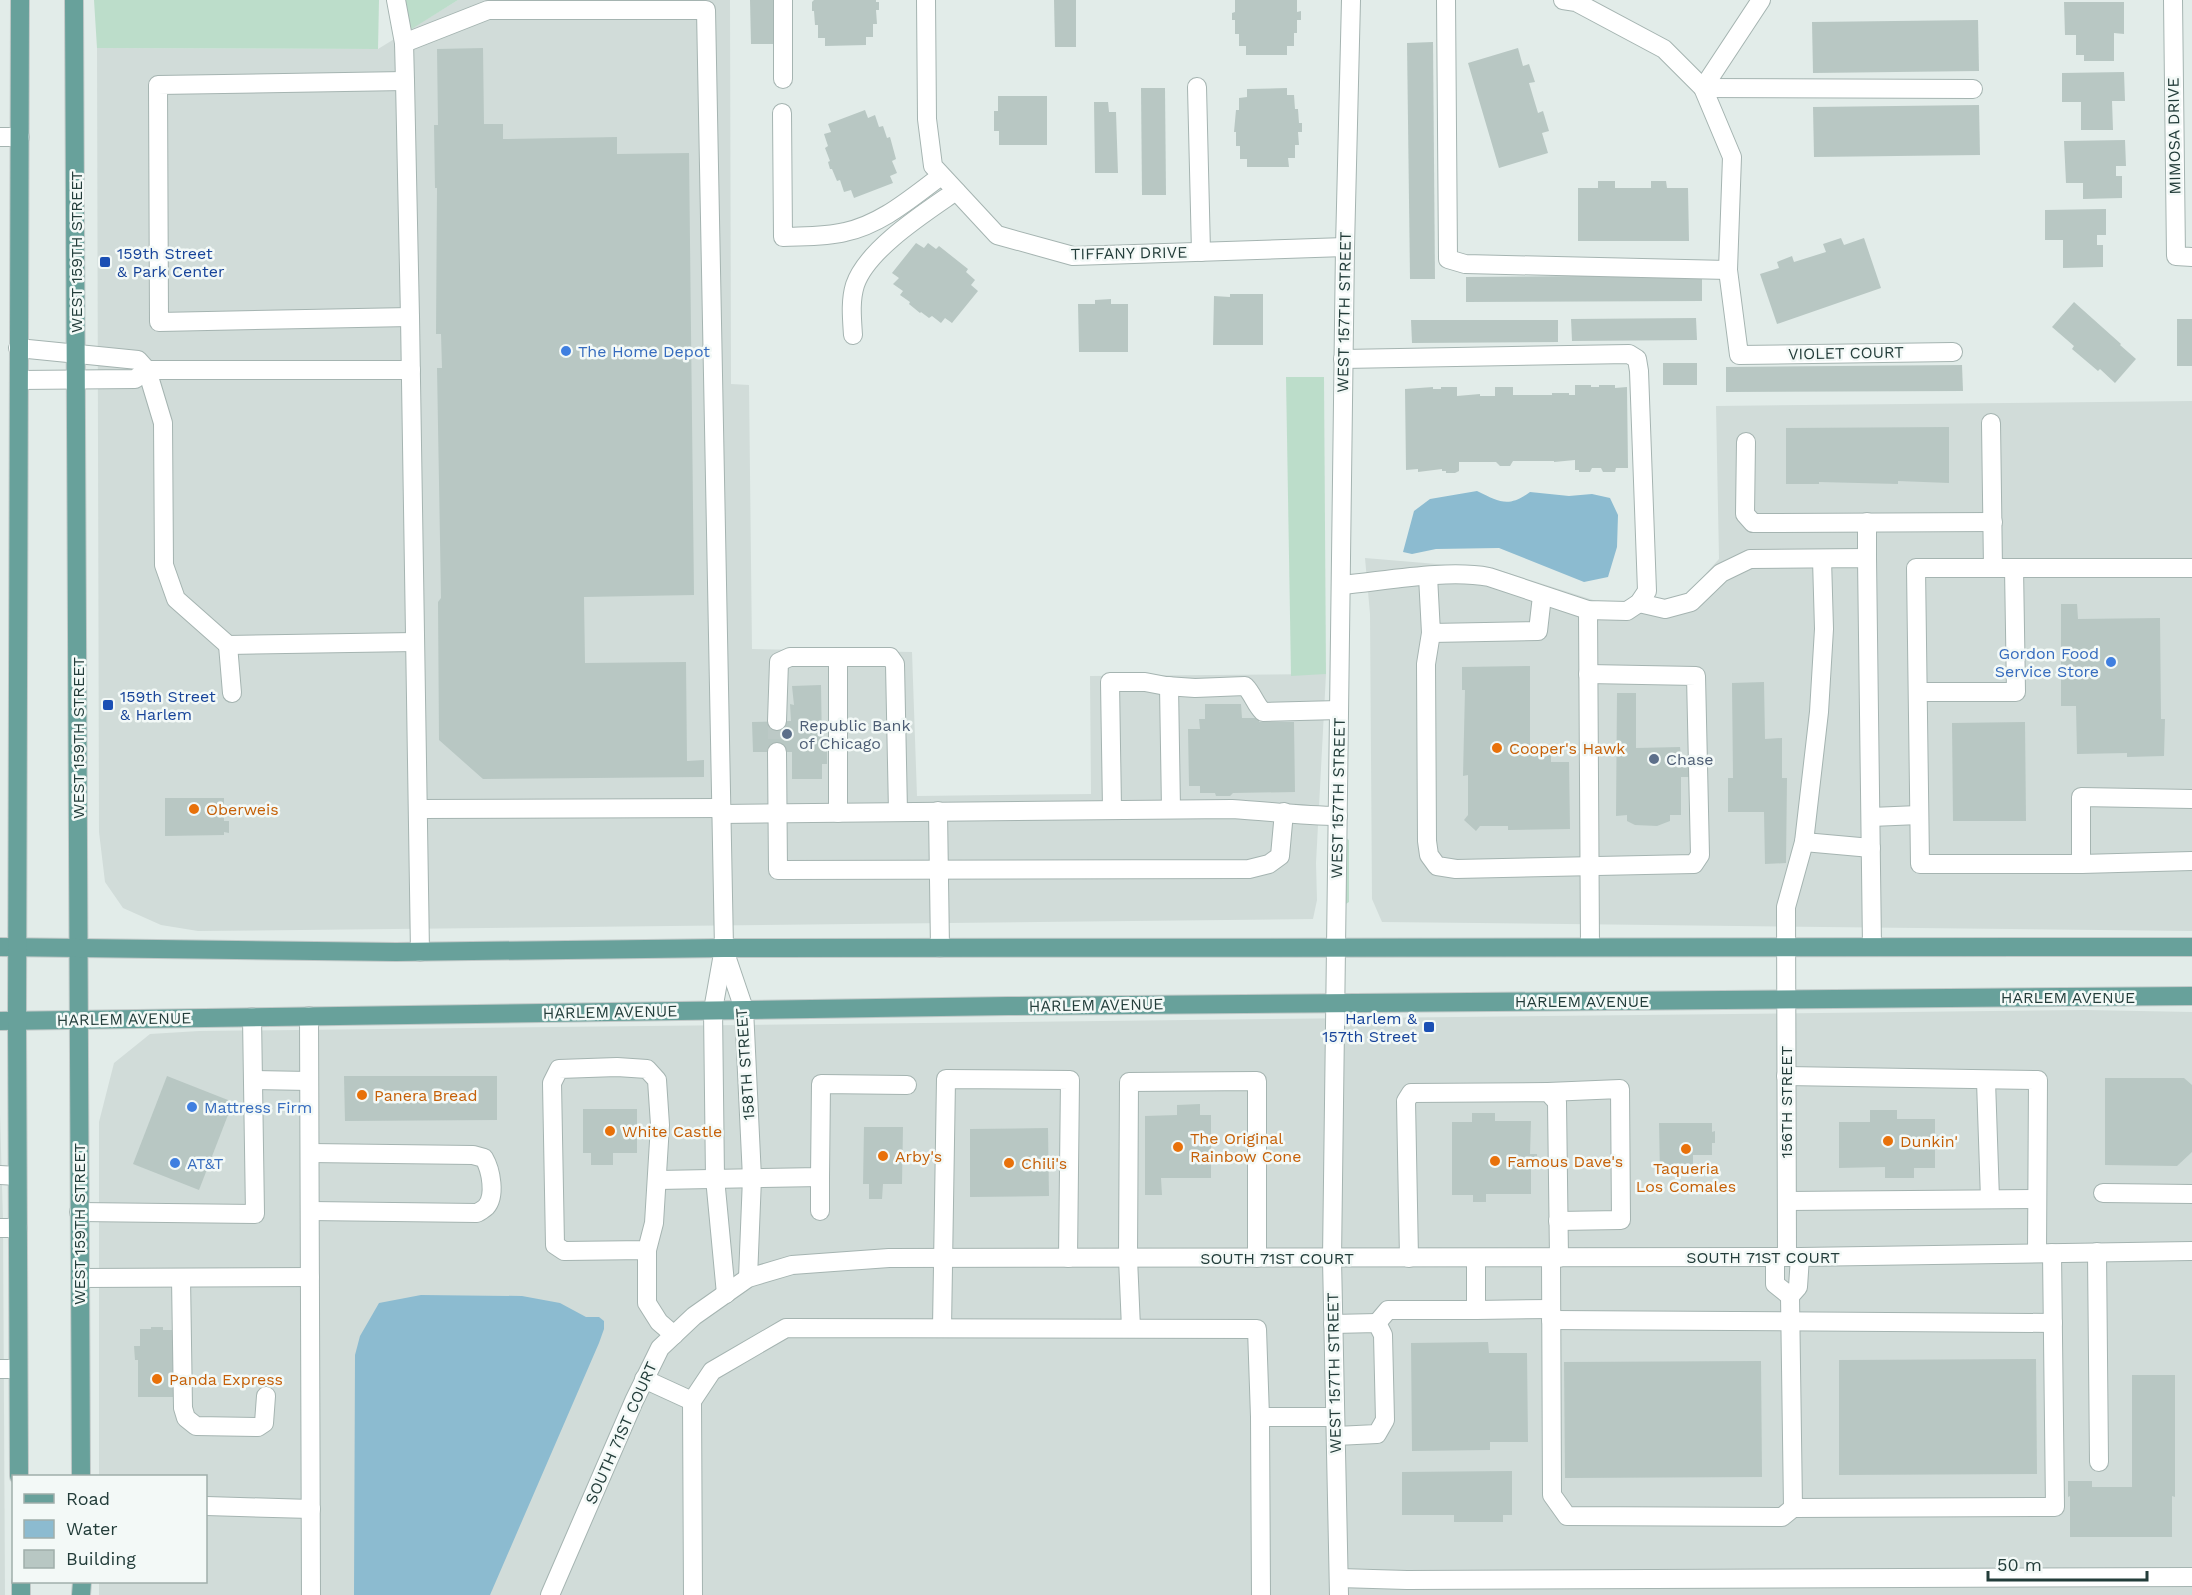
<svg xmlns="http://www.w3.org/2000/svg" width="2192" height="1595" font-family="'Work Sans',sans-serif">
	<rect width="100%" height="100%" fill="#e2ece9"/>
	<g fill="#d1dcd9">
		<path d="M458,0h272l1,384 18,1 3,264 160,3 5,144 174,-2 -1,-118 236,-2 -10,189 1,37 -4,19 -1115,12 -37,-6 -38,-17 -18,-26 -6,-50 -2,-784 281,1z"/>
		<path d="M2192,401v530l-810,-9 -10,-23 -2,-285 -5,-56 131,11 113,36 75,-7 35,-39 -3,-153z"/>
		<path d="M2086,1010l106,2v583h-2093v-13h107v-106h-107v-354l15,-59 36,-29 49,-3z"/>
		<path d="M0,1114l3,106 2,375h-5z"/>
	</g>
	<g fill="#bcddca">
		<path d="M94,0h285l-1,49 -281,-1z"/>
		<path d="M404,0h54l-48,30z"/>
		<path d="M1286,377h38l2,297 -35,2z"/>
		<path d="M1346,838l3,2v62l-5,3z"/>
	</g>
	<g fill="#8cbbd0">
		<path d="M1477,491c23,11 31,17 53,1l39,4 23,-2 18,4 8,17 -1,32 -9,30 -24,5 -85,-34 -63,1 -24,5 -9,-2 11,-41 16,-12z"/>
		<path d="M421,1295l101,1 38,7 26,14h13l5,4v8l-5,14 -109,252h-136l1,-240 5,-19 19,-33z"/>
	</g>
	<g fill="#b8c7c3">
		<path d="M750,0h24l1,44h-24z"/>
		<path d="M814,0h62v2h3v8h-3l1,14h-4v13h-7v8l-41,1v-8h-7v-13h-3l-1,-14h-2v-9z"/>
		<path d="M1054,0h22v47h-21z"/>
		<path d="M1235,0h62v12l4,-1v9h-4v13h-3v13h-7v9h-41v-9h-7v-12h-4v-14h-3v-7l3,-1z"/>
		<path d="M2064,2h60v32l-10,-1v28h-30v-6h-8v-20h-11z"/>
		<path d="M1978,20l1,51 -166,2 -1,-51z"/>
		<path d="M1433,42l2,237h-25l-3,-236z"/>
		<path d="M483,48l1,76h19v15l114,-2v17l72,-1 5,442 -110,2 1,66 101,-1 1,99 17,-1v17l-221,2 -44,-39 -1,-138 3,-4 -4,-230h5l-1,-34h-5l1,-146h-2l-1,-63h4l-1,-76z"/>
		<path d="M1518,48l5,18 6,-2 6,18 -6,1 9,30 5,-2 6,20 -7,2 6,20 -49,15 -31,-105z"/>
		<path d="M2124,72l1,29h-13l1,29h-32v-28h-19v-29z"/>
		<path d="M1141,88h24l1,107h-24z"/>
		<path d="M1287,88v7h7l1,14h3l1,14h3v9h-4l1,13h-4v13h-7l1,9h-42v-8h-7v-13h-4v-14h-2l2,-22h3v-12l8,-1v-8z"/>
		<path d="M998,96h49v49h-48v-14h-5v-20h4z"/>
		<path d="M1094,102h14l1,10h7l2,61h-23z"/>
		<path d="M1979,105l1,50 -166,2 -1,-50z"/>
		<path d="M865,110l3,8 7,-3 4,12 4,-1 4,12 3,-1 6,22 -4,2 5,12 -7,3 3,7 -39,15 -3,-8 -7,2 -4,-12 -3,1 -5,-12h-2l-2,-7 2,-1 -5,-13 3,-2 -4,-12 7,-2 -3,-8z"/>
		<path d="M2125,140l1,26h-10v10h6v22l-39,1v-16h-17l-2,-42z"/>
		<path d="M1598,181h17v7h36v-7h15l1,7h21l1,53h-111v-53h20z"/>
		<path d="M2106,209v26h-9v10h6v22l-40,1v-28h-18v-30z"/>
		<path d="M1841,238l3,7 20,-7 17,50 -104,36 -17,-50 19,-6 -2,-6 15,-6 2,6 32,-10 -3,-8z"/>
		<path d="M916,243l8,5 4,-5 8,6 3,-3 29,23 -2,3 9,8 -4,5 7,6 -26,32 -7,-5 -4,5 -9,-7 -3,2 -8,-6 -1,1 -11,-9 1,-2 -10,-7 3,-4 -10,-7 6,-6 -7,-5z"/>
		<path d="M1702,275v26l-236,1v-25z"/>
		<path d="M1230,294h33v51h-50l1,-49 16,1z"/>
		<path d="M1111,299v5h17v48h-49l-1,-48h17v-4z"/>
		<path d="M2074,302l47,42 -1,1 16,14 -21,24 -15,-14 -2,2 -26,-22 2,-3 -22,-19z"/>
		<path d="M1696,318l1,22 -125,1 -1,-22z"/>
		<rect x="2177" y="319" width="15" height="47"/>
		<path d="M1411,320h147v22l-146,1z"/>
		<rect x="1663" y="363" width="34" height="22"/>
		<path d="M1962,365l1,26 -237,1v-25z"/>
		<path d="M1575,385h16v2h8v-2h16v3l12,-1 1,81h-12l-1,4h-12l-2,-4h-9l-2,4h-11v-2h-4v-10l-21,2v-1h-41l-3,5h-10l-4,-4h-37v9l-4,2h-9v-2h-4v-2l-24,3v-3l-12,1 -1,-81 28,-2v2h8v-2h16v9l23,-2v2h15v-9h18v8h39v-2h17v2h6z"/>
		<path d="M1949,427v56l-51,-2v3l-79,-2v2h-33v-56z"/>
		<path d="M2061,604h16l1,15 82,-1 1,101h4l-1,37 -37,1v-4l-50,1 -1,-48h-15z"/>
		<path d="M1530,666v83l21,-1v14h18l1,67 -62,1v-4h-28l-4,5 -12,-11 4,-5v-40l-5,1 2,-86h-3v-23z"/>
		<path d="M1764,682l1,57 17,-1v40h5l-1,85 -21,1 -1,-52h-36v-34h5l-1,-95z"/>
		<path d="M821,685l1,62h5v17h-5v15h-30v-27h-39l-1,-30 39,-1 -1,-17 4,1 -2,-19z"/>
		<path d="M1617,693h19v55l44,-1 1,9h12l1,21h-13v38h-11v6l-13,5 -22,-1 -8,-4v-6l-11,1z"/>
		<path d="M1205,704h36l1,14h17v4h35l1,70 -62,1 -3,3h-14l-1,-3h-15v-7h-11l-1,-57h12l-1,-10h6z"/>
		<path d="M2025,722l1,99h-73l-1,-98z"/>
		<path d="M165,798h59v23h5v12l-5,-1v3l-59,1z"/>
		<path d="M167,1076l66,26 -34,88 -66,-26z"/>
		<path d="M344,1076h153v44l-152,1z"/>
		<path d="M2105,1078h79l8,7v67l-15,14 -72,-1z"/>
		<path d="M1200,1104v11h11v63h-50l1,17h-17v-79l32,-1v-10z"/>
		<path d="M583,1109h54v44h-24v12h-22v-12h-8z"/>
		<path d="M1870,1110h27v9h38v16h3v12h-3v21h-21v10h-29v-11l-46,1v-46h31z"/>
		<path d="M1472,1113h23v8h36l-1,33h7l1,13h-7v27h-45v8h-13v-7h-21v-73h20z"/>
		<path d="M1659,1123h53v9l3,-1v12h-3v12h-19v20h-33z"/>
		<path d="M864,1127h39l-1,57h-19l-1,15h-13v-15h-6z"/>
		<path d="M1048,1128l1,68 -79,1v-68z"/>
		<path d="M151,1327h12v3h12v67h-37v-37h-3l-1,-14h6v-17h11z"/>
		<path d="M1488,1342l1,11h38l1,89h-38v8l-78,1 -1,-108z"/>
		<path d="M2036,1359l1,115 -198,1v-115z"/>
		<path d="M1761,1361l1,116 -197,1 -1,-116z"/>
		<path d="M2132,1375h43v122l-3,-1v41h-102v-41l-2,1v-16h24v6h40z"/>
		<path d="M1512,1471v44h-9v7h-49v-7h-52v-43z"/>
	</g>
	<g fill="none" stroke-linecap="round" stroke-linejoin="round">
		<path stroke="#bcc9c6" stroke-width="18" stroke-dasharray="18 9" stroke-linecap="butt" d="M777,721v31"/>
		<defs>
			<g id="minor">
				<path d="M396,0l8,43 1,38 5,236 10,635"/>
				<path d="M783,0v79"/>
				<path d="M926,0l1,119 6,47 64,69 76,21 272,-9"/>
				<path d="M1446,0l2,259 17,5 263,6"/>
				<path d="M1563,0l13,2 88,47 39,39 29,69 -4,113 11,85 214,-3"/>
				<path d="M2173,0l3,256 16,1"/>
				<path d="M404,43l84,-33h218l18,938 -11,62 2,168 11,116"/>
				<path d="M405,81l-247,4 1,237 251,-5"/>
				<path d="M1197,87l4,165"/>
				<path d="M1703,88l270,1"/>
				<path d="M1703,88l58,-88"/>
				<path d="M782,113l1,124c20,-1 42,0 62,-5 37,-8 66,-34 96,-56"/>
				<path d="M0,137h20"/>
				<path d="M853,335c-1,-16 -3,-34 2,-50 12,-36 71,-73 101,-94"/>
				<path d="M18,348l120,12 9,10 16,53 1,142 12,34 52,46 187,-3"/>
				<path d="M19,380l116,-1 12,-9h264"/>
				<path d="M1991,423l2,145"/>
				<path d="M1746,442l-1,72 8,9 240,-1"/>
				<path d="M1867,522v36"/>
				<path d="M1428,576l3,57 107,-2 4,-35"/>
				<path d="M1341,585c44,-4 106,-16 148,-8l99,33 39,1 12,-8 8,-12 -8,-220 -2,-12 -8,-5 -286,5"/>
				<path d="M1639,603l26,6 26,-7 30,-29 29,-14 117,-1 5,389"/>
				<path d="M1588,610l2,337"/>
				<path d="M1431,633l-5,31 1,177 2,14 8,11 19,3 238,-5 6,-9 -4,-179 -108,-2"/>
				<path d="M228,645l4,48"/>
				<path d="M1169,686l2,123"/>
				<path d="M1918,692h98l-2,-124"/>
				<path d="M777,721l2,-59 11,-5h100l5,7 3,148"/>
				<path d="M777,752l1,118 471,-1 20,-5 11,-8 4,-44"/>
				<path d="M2192,799l-111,-2v67l111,-3"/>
				<path d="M418,809l303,-1"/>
				<path d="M1112,809l-2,-127h35l21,4 29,2 50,-2c8,8 10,18 18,26l76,-2"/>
				<path d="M938,811l2,137"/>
				<path d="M838,813v-156"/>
				<path d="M721,814l511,-5c35,2 71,7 106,7"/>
				<path d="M1871,817l48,-2"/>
				<path d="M1804,842l67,6"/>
				<path d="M2081,864h-161l-4,-296h276"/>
				<path d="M724,950l20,59 8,169 -4,100"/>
				<path d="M309,1016l2,579"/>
				<path d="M1786,1076l252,4 -1,173"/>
				<path d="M253,1080l56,1"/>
				<path d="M1986,1081l4,118"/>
				<path d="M1548,1092l72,-3 1,131 -63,1"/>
				<path d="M310,1153l163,2 11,3c7,12 12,38 2,49 -1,1 -8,6 -9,6l-167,-2"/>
				<path d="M0,1175l17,1"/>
				<path d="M820,1177v34"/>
				<path d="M658,1180l162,-3 1,-93 86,1"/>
				<path d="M2103,1193l89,1"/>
				<path d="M1787,1201l250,-2"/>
				<path d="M79,1212l176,2 -3,-197"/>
				<path d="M0,1228h18"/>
				<path d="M647,1250l-83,1 -9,-6 -3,-162 7,-14 58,-2 30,2 10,11 3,45 -6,98 -7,27v53l12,19 15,13"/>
				<path d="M2097,1252l2,210"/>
				<path d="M1775,1257v27l15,12"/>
				<path d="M1787,1257l-1,-350 18,-65 15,-130 5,-83 -2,-70"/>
				<path d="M1800,1257l-2,30 -8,9 3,212 262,-1 -3,-254"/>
				<path d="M1409,1258l-3,-157 5,-8 137,-1 9,10 2,156"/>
				<path d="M1551,1258l1,237 15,21 215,1 11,-9"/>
				<path d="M80,1278l230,-1"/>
				<path d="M181,1278l2,130 3,10 10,8 62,1 6,-4 2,-27"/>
				<path d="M1476,1310l75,-1"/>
				<path d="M1551,1320l502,3"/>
				<path d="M1377,1323l11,-13h88v-52"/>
				<path d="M1333,1324l44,-1 6,12 2,85 -8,14 -41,2"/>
				<path d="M942,1328l4,-249 124,1 -2,178"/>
				<path d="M1131,1328l-3,-70 1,-176 128,-1v177"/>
				<path d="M0,1369h18"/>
				<path d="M644,1379l48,22"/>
				<path d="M1260,1417l1,178"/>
				<path d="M206,1506l105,3"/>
				<path d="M1339,1578l68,2 785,-3"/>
				<path d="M550,1595l84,-194 26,-53 34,-32 54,-38 44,-13 97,-7 911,-1 392,-6"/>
				<path d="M693,1595l-1,-194 20,-30 74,-43 471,1 3,88h75"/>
				<path d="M1339,1595l-7,-336 13,-1012 6,-247"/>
			</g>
			<g id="major">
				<path d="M74,0l7,1476"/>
				<path d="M0,947l396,5 328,-4 1468,-1"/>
				<path d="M0,1021l1008,-15 1184,-10"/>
				<path d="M19,1476l-2,-455 3,-1021"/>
				<path d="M21,1582v13"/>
				<path d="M81,1595l1,-13"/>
			</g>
		</defs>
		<use href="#minor" stroke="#a5b4b1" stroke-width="20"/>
		<use href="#major" stroke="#c1c9c8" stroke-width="20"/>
		<use href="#minor" stroke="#fff" stroke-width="18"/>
		<use href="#major" stroke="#68a19b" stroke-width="18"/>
	</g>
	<g fill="#1a4fb4" stroke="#f3f9f7" stroke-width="2">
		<rect x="99" y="256" width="12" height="12" rx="3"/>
		<rect x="102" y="699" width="12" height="12" rx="3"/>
		<rect x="1423" y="1021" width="12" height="12" rx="3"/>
	</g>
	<g fill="#3f7fe0" stroke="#f3f9f7" stroke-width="2">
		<circle cx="566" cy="351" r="6"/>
		<circle cx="2111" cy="662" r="6"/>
		<circle cx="192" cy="1107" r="6"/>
		<circle cx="175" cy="1163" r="6"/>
	</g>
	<g fill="#5c6f8a" stroke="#f3f9f7" stroke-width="2">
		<circle cx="787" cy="734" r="6"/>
		<circle cx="1654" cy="759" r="6"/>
	</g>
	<g fill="#e8710a" stroke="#f3f9f7" stroke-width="2">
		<circle cx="1497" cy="748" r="6"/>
		<circle cx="194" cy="809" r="6"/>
		<circle cx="362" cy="1095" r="6"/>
		<circle cx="610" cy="1131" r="6"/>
		<circle cx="1888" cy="1141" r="6"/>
		<circle cx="1178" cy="1147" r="6"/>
		<circle cx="1686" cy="1149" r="6"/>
		<circle cx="883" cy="1156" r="6"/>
		<circle cx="1495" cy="1161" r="6"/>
		<circle cx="1009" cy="1163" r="6"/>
		<circle cx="157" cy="1379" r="6"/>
	</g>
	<g text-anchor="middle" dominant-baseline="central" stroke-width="5" stroke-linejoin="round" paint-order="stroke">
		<g font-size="16" fill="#233d3a" stroke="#f3f9f7">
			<text transform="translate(2174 136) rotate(-91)">MIMOSA DRIVE</text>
			<text transform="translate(76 252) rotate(-90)">WEST 159TH STREET</text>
			<text transform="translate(1129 253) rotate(-1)">TIFFANY DRIVE</text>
			<text transform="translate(1344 312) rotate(-89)">WEST 157TH STREET</text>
			<text transform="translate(1846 353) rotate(-1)">VIOLET COURT</text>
			<text transform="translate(78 738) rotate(-90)">WEST 159TH STREET</text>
			<text transform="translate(1338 798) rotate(-89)">WEST 157TH STREET</text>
			<text x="2068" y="997">HARLEM AVENUE</text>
			<text x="1582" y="1001">HARLEM AVENUE</text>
			<text transform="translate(1096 1005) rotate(-1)">HARLEM AVENUE</text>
			<text transform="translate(610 1012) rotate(-1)">HARLEM AVENUE</text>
			<text transform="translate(124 1019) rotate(-1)">HARLEM AVENUE</text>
			<text transform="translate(745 1064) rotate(-94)">158TH STREET</text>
			<text transform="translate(1786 1102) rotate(-90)">156TH STREET</text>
			<text transform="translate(79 1224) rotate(-90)">WEST 159TH STREET</text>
			<text x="1763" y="1257">SOUTH 71ST COURT</text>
			<text x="1277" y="1258">SOUTH 71ST COURT</text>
			<text transform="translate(1334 1373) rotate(-91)">WEST 157TH STREET</text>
			<text transform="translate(621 1433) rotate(-66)">SOUTH 71ST COURT</text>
		</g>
		<g font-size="16" fill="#164399" stroke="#f3f9f7" text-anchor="start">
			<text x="117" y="253">159th Street<tspan x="117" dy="18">&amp; Park Center</tspan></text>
			<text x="120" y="696">159th Street<tspan x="120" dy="18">&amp; Harlem</tspan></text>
			<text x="1417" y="1018" text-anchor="end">Harlem &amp;<tspan x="1417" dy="18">157th Street</tspan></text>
		</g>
		<g font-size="16" fill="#366cbe" stroke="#f3f9f7" text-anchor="start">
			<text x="578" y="351">The Home Depot</text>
			<text x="2099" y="653" text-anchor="end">Gordon Food<tspan x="2099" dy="18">Service Store</tspan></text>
			<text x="204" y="1107">Mattress Firm</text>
			<text x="187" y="1163">AT&amp;T</text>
		</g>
		<g font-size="16" fill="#4e5e75" stroke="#f3f9f7" text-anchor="start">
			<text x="799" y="725">Republic Bank<tspan x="799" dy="18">of Chicago</tspan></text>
			<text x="1666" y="759">Chase</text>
		</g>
		<g font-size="16" fill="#c56008" stroke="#f3f9f7" text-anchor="start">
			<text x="1509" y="748">Cooper's Hawk</text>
			<text x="206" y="809">Oberweis</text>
			<text x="374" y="1095">Panera Bread</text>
			<text x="622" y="1131">White Castle</text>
			<text x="1190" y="1138">The Original<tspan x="1190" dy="18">Rainbow Cone</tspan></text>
			<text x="1900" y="1141">Dunkin'</text>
			<text x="895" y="1156">Arby's</text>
			<text x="1507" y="1161">Famous Dave's</text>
			<text x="1021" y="1163">Chili's</text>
			<text x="1686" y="1168" text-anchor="middle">Taqueria<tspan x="1686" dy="18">Los Comales</tspan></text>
			<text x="169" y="1379">Panda Express</text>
		</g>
	</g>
	<rect x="12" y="1475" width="195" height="108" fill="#f3f9f7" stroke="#a0aeab" stroke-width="1.5"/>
	<rect x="24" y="1494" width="30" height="9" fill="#68a19b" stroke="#a0aeab" stroke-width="1.5"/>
	<text x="66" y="1505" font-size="18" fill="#233d3a">Road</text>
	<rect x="24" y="1520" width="30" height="18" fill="#8cbbd0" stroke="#a0aeab" stroke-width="1.5"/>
	<text x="66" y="1535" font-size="18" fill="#233d3a">Water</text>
	<rect x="24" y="1550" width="30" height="18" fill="#b8c7c3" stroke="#a0aeab" stroke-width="1.5"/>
	<text x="66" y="1565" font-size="18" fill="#233d3a">Building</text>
	<path d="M1988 1571v9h159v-9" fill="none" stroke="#233d3a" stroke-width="3"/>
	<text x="1997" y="1571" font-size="18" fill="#233d3a" stroke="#f3f9f7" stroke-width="4.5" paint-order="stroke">50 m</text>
</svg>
